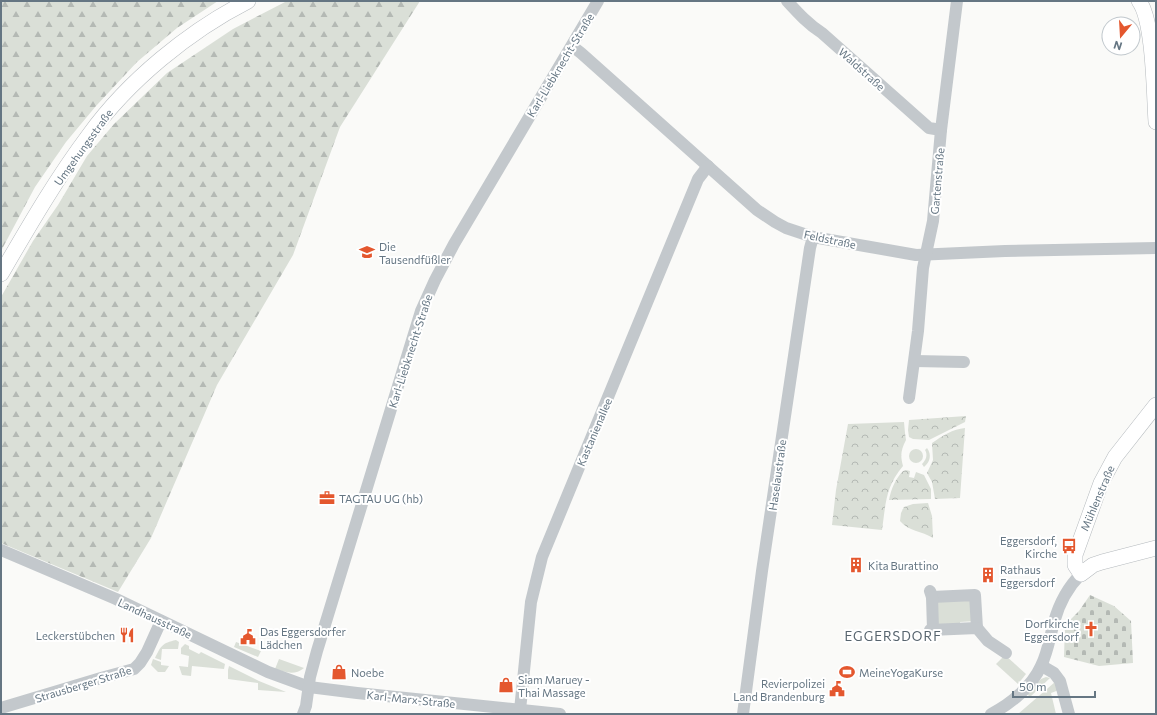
<svg xmlns="http://www.w3.org/2000/svg" width="1157" height="715" font-family="Commissioner,sans-serif">
	<defs>
		<pattern id="forest-firs" width="22" height="20" patternUnits="userSpaceOnUse"><rect width="22" height="20" fill="#dadfd7"/><path d="M5 1l3.5 6h-7zM16 11l3.5 6h-7z" fill="#b4b9b4"/></pattern>
		<pattern id="cemetery-stones" width="16" height="16" patternUnits="userSpaceOnUse"><rect width="16" height="16" fill="#dadfd7"/><path d="M2 7V4a2 2 0 0 1 4 0v3zM10 15v-3a2 2 0 0 1 4 0v3z" fill="#b4b9b4"/></pattern>
		<pattern id="park-crowns" width="20" height="18" patternUnits="userSpaceOnUse"><rect width="20" height="18" fill="#dadfd7"/><path d="M2 6a3 3 0 1 1 6 0M12 15a3 3 0 1 1 6 0" fill="none" stroke="#b4b9b4"/></pattern>
	</defs>
	<rect width="100%" height="100%" fill="#fafaf8"/>
	<g fill="#dadfd7">
		<path d="M927,448c5,7 3,14 -3,19l-2,-3c4,-4 6,-9 3,-14z"/>
		<circle cx="916" cy="456" r="7"/>
		<path d="M974,600l1,21 -15,1v5l-22,1 -1,-26z"/>
		<path d="M176,640l3,2 -1,7h-16l-1,11 -6,-2c6,-12 7,-15 21,-18z"/>
		<path d="M236,642l25,9 -3,6 -24,-10z"/>
		<path d="M185,644l4,2v3l10,5 2,-2 24,12 -1,5 -32,-3 -1,10 -9,-1 -3,-9 9,1 1,-11 -8,-2v-6z"/>
		<path d="M1005,655l21,19 -8,10 -22,-20z"/>
		<path d="M153,659l8,3v3l8,1 -4,6h-7l-7,-7z"/>
		<path d="M279,659l25,9c-10,8 -18,4 -29,1z"/>
		<path d="M229,666l30,15 27,11 -28,-2v-7l-30,-4v-9z"/>
		<path d="M1046,677l4,1 -20,19 -3,-3 14,-15z"/>
		<path d="M1055,682l4,8 -8,3 5,21h-38z"/>
	</g>
	<g fill="url(#forest-firs)">
		<path d="M1,1h217l-41,27 -40,34 -41,44 -30,36 -31,45 -34,64z"/>
		<path d="M287,1h133l-80,126 -47,128 -76,130 -66,153 -33,54 -117,-49v-246l32,-56 25,-36 29,-49 27,-32 53,-51 66,-44z"/>
	</g>
	<path fill="url(#cemetery-stones)" d="M1090,595l24,11 17,15 2,42 -34,3 -35,-9 1,-32 14,-14z"/>
	<g fill="url(#park-crowns)">
		<path d="M966,416l-1,6 -36,18 -16,-1 -4,-2 -1,-7 1,-10z"/>
		<path d="M904,422l1,11 1,7c-5,10 -6,15 -3,26 -18,22 -17,37 -21,64l-50,-5 4,-35 12,-66z"/>
		<path d="M965,428l-5,70 -25,1 -3,-17 -5,-9 6,-13 -1,-17c10,-7 21,-14 33,-15z"/>
		<path d="M906,470l4,1 -1,6 5,1 2,-6 8,3 7,14v10l-42,1c2,-11 7,-22 14,-29z"/>
		<path d="M928,503l4,13 1,22c-11,-7 -25,-7 -33,-17l1,-8 3,-6 9,-3z"/>
	</g>
	<g fill="none" stroke-linecap="round" stroke-linejoin="round">
		<defs>
			<g id="major">
				<path d="M1139,1c15,20 15,94 17,121"/>
				<path d="M1,274c28,-48 55,-95 88,-139 39,-54 100,-104 159,-134"/>
				<path d="M1156,405l-41,52 -14,26 -26,72v10l6,9 12,-9 9,-3 54,-14"/>
			</g>
		</defs>
		<use href="#major" stroke="#b5babe" stroke-width="16"/>
		<g stroke="#c3c8cc" stroke-width="12">
			<path d="M787,1c11,12 21,23 35,32l107,95 12,2"/>
			<path d="M572,46l9,7 176,157 18,12 11,6 27,9 103,18 89,-4 151,-3"/>
			<path d="M915,361l49,1"/>
			<path d="M909,398l9,-67 5,-63 10,-47 8,-91 16,-129"/>
			<path d="M1,550l115,49 152,73 41,15 48,6 203,21"/>
			<path d="M930,591l2,6 43,-2 2,33"/>
			<path d="M932,597l1,32"/>
			<path d="M930,630l47,-2 11,13 18,12"/>
			<path d="M1042,666l12,7 6,8 9,33"/>
			<path d="M1,708l100,-30 33,-9 6,-6 7,-11 14,-31"/>
			<path d="M520,710l11,-108 11,-45 156,-378 10,-13"/>
			<path d="M303,714l3,-8 4,-29 7,-26 96,-314 8,-26 14,-31 19,-36 144,-243"/>
			<path d="M743,714l19,-143 48,-323 3,-11"/>
			<path d="M991,714c20,-10 41,-28 50,-48 7,-14 9,-30 13,-44 5,-18 14,-35 27,-48"/>
		</g>
		<use href="#major" stroke="#fff" stroke-width="15"/>
	</g>
	<defs>
		<symbol id="school-bare" viewBox="-9 -9 18 18"><path d="M0-5L7-2L0 1L-7-2ZM-4 1L0 2.5L4 1V4Q0 6-4 4Z" fill="#e4572e" stroke="#fff" stroke-width="2.5" paint-order="stroke"/></symbol>
		<symbol id="office-bare" viewBox="-9 -9 18 18"><path d="M-6-3h4V-5.5h4V-3h4V5H-6ZM-1-4.5V-3h2v-1.5ZM-6 0V1H6V0Z" fill="#e4572e" stroke="#fff" stroke-width="2.5" paint-order="stroke"/></symbol>
		<symbol id="bus-bare" viewBox="-9 -9 18 18"><path d="M-5-6H5V4H4V6H2V4H-2V6H-4V4H-5ZM-3.5-4V0h7V-4ZM-3.5 1.2v1.5H-2V1.2ZM2 1.2v1.5H3.5V1.2Z" fill="#e4572e" stroke="#fff" stroke-width="2.5" paint-order="stroke"/></symbol>
		<symbol id="building-bare" viewBox="-9 -9 18 18"><path d="M-4-6H4V6H1V3H-1V6H-4ZM-2.5-4.3h1.7v1.8h-1.7ZM.8-4.3h1.7v1.8H.8ZM-2.5-1h1.7V.8h-1.7ZM.8-1h1.7V.8H.8Z" fill="#e4572e" stroke="#fff" stroke-width="2.5" paint-order="stroke"/></symbol>
		<symbol id="church-bare" viewBox="-9 -9 18 18"><path d="M-1.2-6h2.4v3.5h3.3v2.4h-3.3V6h-2.4V-.1h-3.3v-2.4h3.3Z" fill="#e4572e" stroke="#fff" stroke-width="2.5" paint-order="stroke"/></symbol>
		<symbol id="restaurant-bare" viewBox="-9 -9 18 18"><path d="M-5-6h1v4h1v-4h1v4h1v-4h1v5L-1.5 .5V6h-2V.5L-5-1ZM5-6V6H3V1.5H1.5Q1.5-4 5-6Z" fill="#e4572e" stroke="#fff" stroke-width="2.5" paint-order="stroke"/></symbol>
		<symbol id="civic-bare" viewBox="-9 -9 18 18"><path d="M-.6-6.5H3V-4.5H.6V-3L4-1V1h2V6H-6V1h2V-1L-.6-3ZM-1.2 2.5V6h2.4V2.5Z" fill="#e4572e" stroke="#fff" stroke-width="2.5" paint-order="stroke"/></symbol>
		<symbol id="shop-bare" viewBox="-9 -9 18 18"><path d="M-5-2.5h2.3a2.7 3.5 0 0 1 5.4 0H5L5.5 6h-11ZM-1.5-2.5h3a1.5 2.3 0 0 0-3 0Z" fill="#e4572e" stroke="#fff" stroke-width="2.5" paint-order="stroke"/></symbol>
		<symbol id="stadium-bare" viewBox="-9 -9 18 18"><path d="M0-5a6.5 5 0 1 0 0 10a6.5 5 0 1 0 0-10ZM-3.5-1.8h7v3.6h-7Z" fill="#e4572e" stroke="#fff" stroke-width="2.5" paint-order="stroke"/></symbol>
	</defs>
	<g fill-rule="evenodd">
		<use href="#school-bare" x="356" y="241" width="22" height="22"/>
		<use href="#office-bare" x="316" y="487" width="22" height="22"/>
		<use href="#bus-bare" x="1058" y="535" width="22" height="22"/>
		<use href="#building-bare" x="845" y="554" width="22" height="22"/>
		<use href="#building-bare" x="977" y="564" width="22" height="22"/>
		<use href="#church-bare" x="1080" y="618" width="22" height="22"/>
		<use href="#restaurant-bare" x="116" y="624" width="22" height="22"/>
		<use href="#civic-bare" x="237" y="626" width="22" height="22"/>
		<use href="#shop-bare" x="328" y="661" width="22" height="22"/>
		<use href="#stadium-bare" x="836" y="661" width="22" height="22"/>
		<use href="#shop-bare" x="495" y="674" width="22" height="22"/>
		<use href="#civic-bare" x="826" y="678" width="22" height="22"/>
	</g>
	<g text-anchor="middle" dominant-baseline="central" stroke-width="4" stroke-linejoin="round" paint-order="stroke">
		<g font-size="11" fill="#657683" stroke="#fff">
			<text transform="translate(560 65) rotate(-59)">Karl-Liebknecht-Straße</text>
			<text transform="translate(862 69) rotate(42)">Waldstraße</text>
			<text transform="translate(83 147) rotate(-54)">Umgehungsstraße</text>
			<text transform="translate(937 181) rotate(-85)">Gartenstraße</text>
			<text transform="translate(830 239) rotate(12)">Feldstraße</text>
			<text transform="translate(410 351) rotate(-72)">Karl-Liebknecht-Straße</text>
			<text transform="translate(594 432) rotate(-67)">Kastanienallee</text>
			<text transform="translate(777 475) rotate(-82)">Haselaustraße</text>
			<text transform="translate(1097 498) rotate(-67)">Mühlenstraße</text>
			<text transform="translate(155 618) rotate(25)">Landhausstraße</text>
			<text transform="translate(83 684) rotate(-17)">Strausberger Straße</text>
			<text transform="translate(411 699) rotate(6)">Karl-Marx-Straße</text>
		</g>
		<g font-size="11" fill="#657683" stroke="#fff" text-anchor="start">
			<text x="379" y="246">Die<tspan x="379" dy="13">Tausendfüßler</tspan></text>
			<text x="339" y="498">TAGTAU UG (hb)</text>
			<text x="1057" y="540" text-anchor="end">Eggersdorf,<tspan x="1057" dy="13">Kirche</tspan></text>
			<text x="868" y="565">Kita Burattino</text>
			<text x="1000" y="569">Rathaus<tspan x="1000" dy="13">Eggersdorf</tspan></text>
			<text x="1079" y="623" text-anchor="end">Dorfkirche<tspan x="1079" dy="13">Eggersdorf</tspan></text>
			<text x="260" y="631">Das Eggersdorfer<tspan x="260" dy="13">Lädchen</tspan></text>
			<text x="115" y="635" text-anchor="end">Leckerstübchen</text>
			<text x="351" y="672">Noebe</text>
			<text x="859" y="672">MeineYogaKurse</text>
			<text x="518" y="679">Siam Maruey -<tspan x="518" dy="13">Thai Massage</tspan></text>
			<text x="825" y="683" text-anchor="end">Revierpolizei<tspan x="825" dy="13">Land Brandenburg</tspan></text>
		</g>
		<g font-size="13" letter-spacing="1" fill="#57646e" stroke="#fff">
			<text x="893" y="636">EGGERSDORF</text>
		</g>
	</g>
	<rect width="1157" height="715" fill="none" stroke="#657683" stroke-width="4"/>
	<g transform="translate(1121 36) rotate(198)"><circle r="19" fill="#ffffff" stroke="#c1c8cd"/>
	<path d="M0-3L7 15L0 10L-7 15Z" fill="#e4572e"/>
	<text y="-6" font-size="11" font-weight="bold" text-anchor="middle" fill="#657683">N</text>
	</g>
	<path d="M1013 691v6h82v-6" fill="none" stroke="#657683" stroke-width="2"/>
	<text x="1019" y="691" font-size="12" fill="#657683" stroke="#ffffff" stroke-width="3" paint-order="stroke">50 m</text>
</svg>
